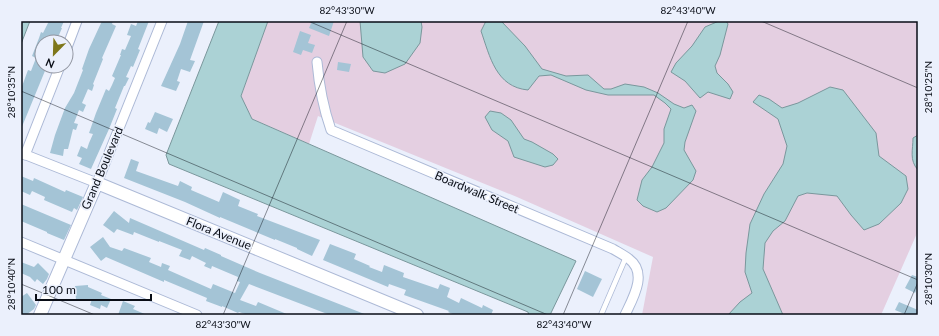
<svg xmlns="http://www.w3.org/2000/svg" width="939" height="336" font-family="Lato,sans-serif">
	<rect width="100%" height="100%" fill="#ebf0fc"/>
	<path fill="#e4cfe1" d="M267,21h651v210l-37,84h-239l11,-58 -136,-60 -199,-81 -9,28 -57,-25 -11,-22z"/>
	<g fill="#abd2d5" stroke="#7a979c">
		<path d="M21,21h9l-9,23z"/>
		<path d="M219,21h49l-27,75 11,23 324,142 -26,54h-21l-1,-3 -359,-148 -3,-9z"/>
		<path d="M360,21h61l1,6 -2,16 -15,21 -20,9 -12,-2 -10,-14z"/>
		<path d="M486,21h15l24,25 17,23 24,7 22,-1 16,14h7l14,-5 19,3 14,6 16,11 10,4 8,-3 4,6 -11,31 -1,8 12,21 -3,9 -27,28 -9,4 -14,-6 -6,-6 5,-20 10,-13 12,-24v-14l7,-20 -6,-6 -11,-8h-46l-22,-5 -35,-15 -12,1 -11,14c-32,-3 -38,-33 -47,-59z"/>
		<path d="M719,21h7l2,3 -8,31 -5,11 2,7 11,11 5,8 -3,7 -22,-7 -8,6 -15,-17 -14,-9 5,-9 16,-17 13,-19z"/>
		<path d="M830,87l13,3 33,43 3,23 27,20 2,13 -7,14 -22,21 -15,6 -13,-15 -14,-19 -30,-3 -9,3 -13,25 -12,10 -8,12 -2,26 20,46h-55l12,-13 12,-9 -7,-21 1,-19 4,-29 14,-30 19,-30 4,-18 -9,-27 -25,-17 6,-7 10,4 13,9 16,-5z"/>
		<path d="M490,111l11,2 10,7 13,19 8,3 21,12 5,5 -5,6 -8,2 -31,-10 -6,-16 -16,-11 -7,-13z"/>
		<path d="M918,135v35c-9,-10 -5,-20 -5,-32z"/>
	</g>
	<g fill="#a4c4d6">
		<path d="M49,21h15l-3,7h1l-6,14h-14v24h5l-26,63v-40l7,-19 3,1 5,-13 -4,-2 7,-18 2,-6 2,1z"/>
		<path d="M102,21h11l-1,3 4,2 -14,32 1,1 -10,25 1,1 -2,6 -4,-2 -6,14 4,2 -3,7 -4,-2 -5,13 4,1 -2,6 -3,-1 -5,20h-4l-1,7 -13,-3 5,-18 10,-27 9,-15 9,-23 -1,-1 7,-20z"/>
		<path d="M138,21h11l-11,28 2,1 -7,17 -2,-1 -5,11 3,1 -4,8h-1l-9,22 2,1 -8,20 -18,40 -12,-5 3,-6 -5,-2 4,-10 6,3 2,-6 4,-9 -4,-1 7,-20 10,-24 3,2 3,-6 3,-7 -3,-2 9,-21h-1l2,-6 3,1 6,-14 -4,-1 4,-11 5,2z"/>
		<path d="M188,21h16l-14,39 5,1 -5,11 -9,-3 -4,12 3,1 -4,9 -15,-5 19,-42z"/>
		<path d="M312,21h22l-5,15 -20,-8z"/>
		<path d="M300,31l11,4 -3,8 7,2 -3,8 -9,-3 -2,5 -8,-3z"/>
		<path d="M338,62l13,2 -2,8 -12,-2z"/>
		<path d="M155,112l18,7 -6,13 -8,-4 -2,6 -12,-5 3,-7 2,1z"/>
		<path d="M131,159l8,3 -3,9 42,15 2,-5 12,6 -1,3 28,12 4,-10 17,8 -2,6 20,8 -1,2 63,24 -8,16 -15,-7v-1l-22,-9v1l-55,-23v1l-35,-16 -61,-24z"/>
		<path d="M21,176l12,5 1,-3 31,14 1,-2 17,7 -6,13 -3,-2 -2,4 -28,-12 1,-3 -13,-6 -2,4 -9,-4z"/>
		<path d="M21,204l50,21 -7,15 -17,-7v-1l-26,-11z"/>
		<path d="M114,211l15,12 1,-5 74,32 1,-2 16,7v1l39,17 107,42h-37l-81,-31 -9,16 16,6 2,-4 31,13h-41l-9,-3 -1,1 -16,-7v1l-16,-6 1,-3 -43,-18v2l-58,-25 -5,4 -11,-14 13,-10 7,10 12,4 2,-3 27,10 -2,4 12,5 1,-4 8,3 -2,4 43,19 2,-5 22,9 5,-11 -3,-1 1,-4 -26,-11 -1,3 -7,-3 2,-3 -14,-7 -2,4 -11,-4 3,-6 -23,-9v1l-25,-10 -1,3 -16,-6 -3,4 -11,-8z"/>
		<path d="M330,244l26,10 -2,5 16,7 -1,1 13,5 2,-7 20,8 -1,4 35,12 2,-5 10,4 -3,9 12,6 2,-5 21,10 1,-3 10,5 -2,5h-36l-7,-3 1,-1 -45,-16 2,-5 -17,-6 -1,3 -65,-27z"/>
		<path d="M21,262l13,5 4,-4 11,11 -2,5 -4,5 -6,-5 -2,3 -5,-5 -9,-4z"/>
		<path d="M585,271l17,8 -9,18 -16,-8z"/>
		<path d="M912,275l6,2v10l-3,6 -10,-5z"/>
		<path d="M88,285v2l14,6 -1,2 10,4 -4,9 -6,-3 -1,4 -10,-4 2,-6 -16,1 -1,-14z"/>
		<path d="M27,293l9,12 -2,4 -8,6h-5v-18z"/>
		<path d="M123,301l12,5 -2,3 14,6h-29z"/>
		<path d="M899,302l19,8 -2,5h-9l-12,-5z"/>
	</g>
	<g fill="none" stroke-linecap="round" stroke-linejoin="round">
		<defs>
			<path id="service" d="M601,315l25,-58"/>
			<g id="minor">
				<path d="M66,50l11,-29"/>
				<path d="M317,62c2,23 6,45 14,68l282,119c5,3 11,6 16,10 19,14 4,39 -4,56"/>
				<path d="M21,153l76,30 65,-162"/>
				<path d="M25,155l35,-89"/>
				<path d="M21,242l176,73"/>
			</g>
			<path id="tertiary" d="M40,315l57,-132 320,132"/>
		</defs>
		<use href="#service" stroke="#acb9d6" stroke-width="6"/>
		<use href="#minor" stroke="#acb9d6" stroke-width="11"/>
		<use href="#tertiary" stroke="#acb9d6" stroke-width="14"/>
		<use href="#service" stroke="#fff" stroke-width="4.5"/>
		<use href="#minor" stroke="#fff" stroke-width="9"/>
		<use href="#tertiary" stroke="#fff" stroke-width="12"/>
	</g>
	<path fill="none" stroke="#090d16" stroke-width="1" stroke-opacity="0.45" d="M308,21l610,259M761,21l157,67M21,91l527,224M21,284l74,31M223,315l124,-294M563,315l125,-294M904,315l14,-33"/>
	<g text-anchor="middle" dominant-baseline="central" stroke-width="3.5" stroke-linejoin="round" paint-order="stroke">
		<g font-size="12" fill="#090d16" stroke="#ebf0fc">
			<text transform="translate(102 168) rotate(-67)">Grand Boulevard</text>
			<text transform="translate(477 192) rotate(23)">Boardwalk Street</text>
			<text transform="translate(219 233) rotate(22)">Flora Avenue</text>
		</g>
	</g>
	<rect width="939" height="336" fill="none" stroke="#ebf0fc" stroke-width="44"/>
	<g transform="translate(54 54) rotate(203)"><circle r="19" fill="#ebf0fc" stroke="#9195a0"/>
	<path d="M0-3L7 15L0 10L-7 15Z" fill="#7e771b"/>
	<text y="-6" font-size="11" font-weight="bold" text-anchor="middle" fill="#090d16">N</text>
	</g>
	<path d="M36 294v6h115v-6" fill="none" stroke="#090d16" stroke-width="2"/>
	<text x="42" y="294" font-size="12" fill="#090d16" stroke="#ebf0fc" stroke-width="3" paint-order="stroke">100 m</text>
	<rect x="22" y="22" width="895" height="292" fill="none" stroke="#090d16" stroke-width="1.5"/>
	<g font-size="10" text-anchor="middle" fill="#090d16">
		<text x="347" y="14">82°43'30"W</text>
		<text x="688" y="14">82°43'40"W</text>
		<text transform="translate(928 87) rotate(-90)" y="4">28°10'25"N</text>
		<text transform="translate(11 92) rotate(-90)" y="4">28°10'35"N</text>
		<text transform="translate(928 279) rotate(-90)" y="4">28°10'30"N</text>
		<text transform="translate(11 284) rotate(-90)" y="4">28°10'40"N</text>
		<text x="223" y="328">82°43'30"W</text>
		<text x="564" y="328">82°43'40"W</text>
	</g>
</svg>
